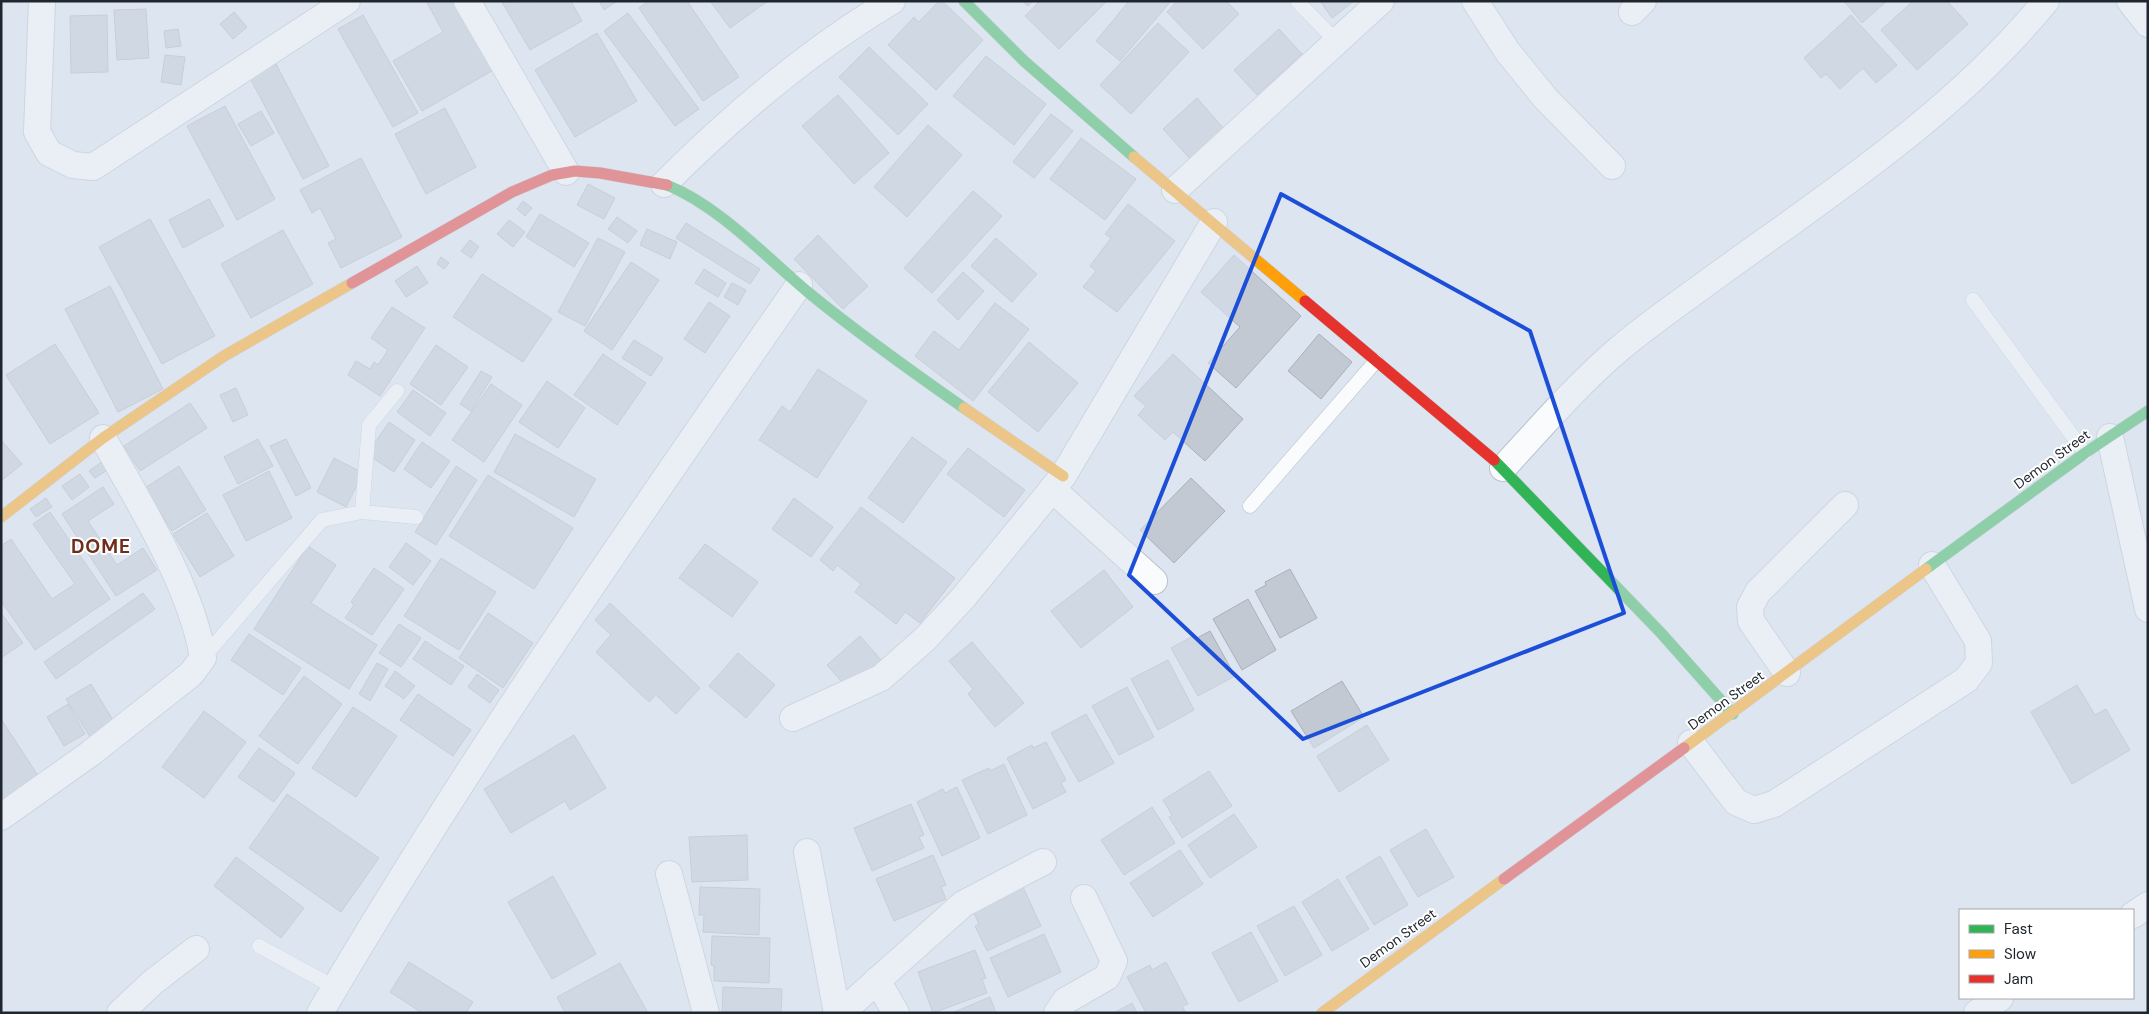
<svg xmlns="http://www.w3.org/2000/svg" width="2149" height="1014" font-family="'DM Sans',sans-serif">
	<rect width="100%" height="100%" fill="#dde5f1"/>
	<g fill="#c2c9d2" stroke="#abb1ba">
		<path d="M426,1h33l38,67 -75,43 -29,-50 50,-29z"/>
		<path d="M571,1l11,20 -52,29 -28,-48z"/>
		<path d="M599,1h18l-13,9z"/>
		<path d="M648,1h39l52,76 -36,24 -64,-93z"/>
		<path d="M710,1h58l-38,27z"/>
		<path d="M939,1h3l41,39 -47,50 -48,-45 26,-28 5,5z"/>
		<path d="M1022,1h11l-5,5z"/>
		<path d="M1040,1h67l-48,48 -34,-33z"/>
		<path d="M1129,1h42l-51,60 -24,-20z"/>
		<path d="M1177,1h49l13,13 -36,35 -36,-37z"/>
		<path d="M1320,1h34l-22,17z"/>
		<path d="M1844,1h43l-25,22z"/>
		<path d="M1913,1h34l21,23 -51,46 -36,-40z"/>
		<path d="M146,9l3,49 -32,2 -3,-50z"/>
		<path d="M234,12l13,15 -14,12 -13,-15z"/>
		<path d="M628,13l71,96 -24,17 -71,-95z"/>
		<path d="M107,15l1,57 -37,1 -1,-57z"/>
		<path d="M363,15l55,98 -25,14 -55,-98z"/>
		<path d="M1851,15l46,50 -21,18 -13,-15 -23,21 -14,-15 -5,4 -17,-20z"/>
		<path d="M1158,23l31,29 -58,62 -31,-29z"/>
		<path d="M178,29l3,17 -15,2 -2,-17z"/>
		<path d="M1279,29l23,25 -45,41 -23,-25z"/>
		<path d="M597,33l40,68 -62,36 -40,-67z"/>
		<path d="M869,47l59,57 -30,31 -59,-58z"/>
		<path d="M165,55l20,2 -4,28 -20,-3z"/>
		<path d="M986,56l60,48 -32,41 -61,-49z"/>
		<path d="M276,64l53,102 -26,13 -53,-101z"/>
		<path d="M838,95l51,58 -35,31 -52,-58z"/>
		<path d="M1197,98l29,33 -34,30 -29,-32z"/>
		<path d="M225,106l50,93 -38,21 -50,-94z"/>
		<path d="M445,108l31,59 -50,27 -31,-60z"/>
		<path d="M261,111l13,22 -23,13 -13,-22z"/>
		<path d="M1051,114l22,17 -39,47 -21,-16z"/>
		<path d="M928,125l34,30 -55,62 -33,-30z"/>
		<path d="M1081,138l55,41 -31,41 -55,-41z"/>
		<path d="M361,158l41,79 -61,31 -13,-25 8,-4 -16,-31 -8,5 -12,-23z"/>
		<path d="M588,184l27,14 -11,21 -27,-14z"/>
		<path d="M973,191l29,25 -70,77 -28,-25z"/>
		<path d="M209,199l15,27 -41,22 -14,-28z"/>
		<path d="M523,201l9,7 -7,8 -8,-7z"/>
		<path d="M1128,204l47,37 -58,71 -34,-25 13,-16 -6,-5 21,-28 -6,-4z"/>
		<path d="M540,214l49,29 -15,24 -48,-30z"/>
		<path d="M617,217l20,14 -9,12 -20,-14z"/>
		<path d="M150,219l65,117 -53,28 -63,-117z"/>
		<path d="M509,220l16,12 -12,15 -16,-13z"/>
		<path d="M686,223l74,46 -10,15 -74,-46z"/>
		<path d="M647,229l30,13 -7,17 -30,-14z"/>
		<path d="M283,230l30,54 -62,34 -30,-54z"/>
		<path d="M818,235l50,51 -25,23 -49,-50z"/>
		<path d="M598,238l27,14 -40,74 -27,-14z"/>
		<path d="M996,238l41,36 -25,28 -41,-36z"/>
		<path d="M470,240l9,7 -8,11 -10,-7z"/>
		<path d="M1234,255l67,61 -65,72 -28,-25 32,-36 -39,-35z"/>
		<path d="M441,257l8,6 -5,6 -7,-5z"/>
		<path d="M631,262l28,18 -47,70 -28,-19z"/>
		<path d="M417,266l11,17 -22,14 -11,-16z"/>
		<path d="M704,269l22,14 -8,14 -23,-14z"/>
		<path d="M963,272l21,19 -26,29 -21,-20z"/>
		<path d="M482,274l70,45 -29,43 -70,-45z"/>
		<path d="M732,283l14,7 -8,15 -14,-8z"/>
		<path d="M110,286l53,103 -45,23 -53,-103z"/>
		<path d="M709,302l21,14 -25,37 -21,-14z"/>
		<path d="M995,303l34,26 -56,72 -58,-45 19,-25 25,19z"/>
		<path d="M392,307l33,21 -45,68 -32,-21 8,-14 14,8 4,-7 4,3 10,-15 -17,-12z"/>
		<path d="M1319,334l33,28 -31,37 -33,-28z"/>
		<path d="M634,340l29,18 -12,18 -29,-18z"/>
		<path d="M1029,342l49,41 -40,49 -50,-40z"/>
		<path d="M55,344l44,69 -49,31 -44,-69z"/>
		<path d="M436,345l32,22 -27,38 -31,-21z"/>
		<path d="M603,354l43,29 -29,42 -43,-30z"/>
		<path d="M1173,354l70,65 -38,42 -32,-29 -8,8 -27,-25 8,-9 -12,-10z"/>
		<path d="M818,369l49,32 -50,77 -58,-38 23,-34 8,6z"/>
		<path d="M481,371l11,6 -21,34 -11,-7z"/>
		<path d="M547,381l38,27 -27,40 -39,-26z"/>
		<path d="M491,384l31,21 -38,57 -32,-22z"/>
		<path d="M236,388l12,27 -15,7 -13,-27z"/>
		<path d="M413,390l33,23 -16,23 -33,-24z"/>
		<path d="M190,403l17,25 -67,43 -16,-25z"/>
		<path d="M389,422l26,18 -21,32 -27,-18z"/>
		<path d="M515,434l81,45 -22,38 -80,-45z"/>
		<path d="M912,437l35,25 -44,61 -35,-25z"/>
		<path d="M258,439l15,27 -35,18 -14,-27z"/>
		<path d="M286,439l25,49 -15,8 -26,-50z"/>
		<path d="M1,440l21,24 -21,17z"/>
		<path d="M422,442l28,19 -19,27 -27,-19z"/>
		<path d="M968,448l57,42 -21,27 -57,-43z"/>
		<path d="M334,458l29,15 -17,34 -29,-15z"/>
		<path d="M103,461l6,8 -14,9 -6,-7z"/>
		<path d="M179,466l27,44 -34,21 -27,-43z"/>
		<path d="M456,466l21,14 -41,65 -21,-13z"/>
		<path d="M269,471l23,47 -46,23 -23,-46z"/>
		<path d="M80,474l9,13 -17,13 -10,-14z"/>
		<path d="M488,475l85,53 -39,61 -85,-53z"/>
		<path d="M1191,478l34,33 -51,52 -34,-33z"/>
		<path d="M103,487l11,17 -26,17 29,44 26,-17 14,22 -41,26 -54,-82z"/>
		<path d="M46,498l6,9 -16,10 -6,-8z"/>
		<path d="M794,498l39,29 -22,30 -39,-28z"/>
		<path d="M861,507l94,71 -35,45 -15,-11 -9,12 -41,-32 6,-8 -24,-19 -4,6 -13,-11z"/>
		<path d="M50,512l60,87 -75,51 -34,-49v-55l10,-7 41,60 23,-15 -42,-60z"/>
		<path d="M207,513l27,43 -34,21 -27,-43z"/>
		<path d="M406,543l25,18 -18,24 -24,-18z"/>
		<path d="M705,544l53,38 -26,35 -53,-39z"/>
		<path d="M308,546l28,19 -25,38 66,42 -28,44 -95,-60z"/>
		<path d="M441,558l55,34 -37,58 -55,-34z"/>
		<path d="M374,568l30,21 -32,46 -27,-17 9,-13 -3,-3z"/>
		<path d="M1290,569l27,49 -37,20 -25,-47 11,-6 -1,-3z"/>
		<path d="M1104,570l29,37 -52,41 -30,-37z"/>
		<path d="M143,593l12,16 -99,70 -12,-17z"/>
		<path d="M1248,599l28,51 -34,20 -29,-51z"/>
		<path d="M610,603l90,85 -24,26 -20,-19 -7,7 -53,-50 15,-17 -16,-15z"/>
		<path d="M1,613l22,30 -22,15z"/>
		<path d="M488,613l45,30 -30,45 -44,-30z"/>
		<path d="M399,624l22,14 -20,29 -22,-14z"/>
		<path d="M1210,631l25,45 -37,20 -27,-48 24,-13 2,3z"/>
		<path d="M249,634l52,34 -18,27 -52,-35z"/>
		<path d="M860,636l21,24 -33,29 -21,-24z"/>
		<path d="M425,641l39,25 -13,19 -38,-26z"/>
		<path d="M972,642l52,61 -29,24 -27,-33 5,-5 -24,-28z"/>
		<path d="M738,653l37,32 -29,33 -37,-32z"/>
		<path d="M1168,660l26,50 -36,20 -27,-51z"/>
		<path d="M377,663l11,6 -18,32 -11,-7z"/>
		<path d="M395,671l20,15 -11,13 -19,-13z"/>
		<path d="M477,674l22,16 -9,13 -22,-16z"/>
		<path d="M304,676l38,28 -44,60 -39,-28z"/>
		<path d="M1342,681l22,36 -50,31 -23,-37z"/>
		<path d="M91,684l25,41 -24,15 -26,-41z"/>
		<path d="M2077,685l18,30 11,-6 24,41 -58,34 -41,-72z"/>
		<path d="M1127,687l27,50 -35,18 -27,-49z"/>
		<path d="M418,694l53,36 -18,26 -53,-36z"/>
		<path d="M68,704l17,30 -21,12 -17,-29z"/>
		<path d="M353,707l44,29 -41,61 -44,-29z"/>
		<path d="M204,711l42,31 -42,56 -42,-31z"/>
		<path d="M1086,714l28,49 -35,19 -28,-49z"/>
		<path d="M1,719l40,61 -40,26z"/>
		<path d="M1367,725l22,35 -50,32 -22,-36z"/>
		<path d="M574,735l32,53 -36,22 -5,-9 -54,32 -27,-44z"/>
		<path d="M1046,742l20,38 -5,3 5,9 -33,17 -26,-51 25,-13 1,3z"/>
		<path d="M259,748l36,25 -21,29 -36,-25z"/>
		<path d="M1004,764l23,51 -39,19 -26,-54 27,-12 1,3z"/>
		<path d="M1209,771l23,35 -50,32 -13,-21 3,-2 -9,-15z"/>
		<path d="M957,787l23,51 -38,18 -25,-54 26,-13 2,4z"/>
		<path d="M287,794l92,64 -38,54 -92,-64z"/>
		<path d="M911,804l13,31 -5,2 5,11 -52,23 -18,-43z"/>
		<path d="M1152,807l23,36 -51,32 -23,-35z"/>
		<path d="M1234,814l23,33 -47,31 -22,-33z"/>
		<path d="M1426,829l28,48 -36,20 -28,-47z"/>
		<path d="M747,835l1,45 -56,2 -3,-45z"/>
		<path d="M1180,850l23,34 -50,33 -23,-34z"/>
		<path d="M933,855l13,30 -5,2 5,12 -52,22 -18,-42z"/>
		<path d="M1380,856l28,49 -34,20 -28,-48z"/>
		<path d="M236,857l68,51 -23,30 -67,-52z"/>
		<path d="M553,876l43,78 -44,25 -44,-77z"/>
		<path d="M1338,879l31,50 -37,22 -30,-49z"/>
		<path d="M700,887l60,2 -1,46 -56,-3 1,-17h-5z"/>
		<path d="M1023,887l18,39 -54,25 -12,-25 4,-2 -7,-15z"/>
		<path d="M1294,906l28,49 -37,21 -28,-50z"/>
		<path d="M1251,932l27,49 -39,21 -27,-49z"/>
		<path d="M1044,934l17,38 -53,25 -18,-39z"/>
		<path d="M712,936l58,2 -1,45 -55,-2v-15l-3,-1z"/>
		<path d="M975,950l11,28 -4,1 5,14 -54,20 -15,-41z"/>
		<path d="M409,962l64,40 -7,11h-44l-32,-21z"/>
		<path d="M1166,962l22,42 -6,2 4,7h-40l-19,-36 23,-12 2,5z"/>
		<path d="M620,963l28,50h-83l-8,-16z"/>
		<path d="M723,987l59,2 -1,24h-59z"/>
		<path d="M990,997l6,16h-44z"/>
		<path d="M1132,1003l5,10h-23z"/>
	</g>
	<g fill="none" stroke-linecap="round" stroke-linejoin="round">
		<defs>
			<g id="lane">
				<path d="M1297,1l40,41"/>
				<path d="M1973,300l112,153"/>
				<path d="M1250,506l126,-145"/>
				<path d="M362,512l54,5"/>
				<path d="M203,658l119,-138 40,-8 7,-87 28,-34"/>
				<path d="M259,946l75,41"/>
			</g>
			<g id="street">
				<path d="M42,1l-5,131 12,21 24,12 20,2 254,-166"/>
				<path d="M467,1l99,171"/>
				<path d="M1475,1l32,50 39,48 66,67"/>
				<path d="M2130,1l18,23"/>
				<path d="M1632,12l11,-11"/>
				<path d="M664,184c69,-69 144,-133 228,-183"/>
				<path d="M1175,190l206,-189"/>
				<path d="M2110,437l38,172"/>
				<path d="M1503,468c37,-40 74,-83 116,-119 32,-27 66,-50 100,-75 115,-83 236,-162 327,-273"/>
				<path d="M1052,489l102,92"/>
				<path d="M1787,673l-36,-52 -1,-14 8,-15 87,-87"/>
				<path d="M793,718l88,-40 44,-39 38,-41 100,-122 151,-254"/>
				<path d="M1691,743l45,59 18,8 20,-6 192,-124 13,-17 -1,-22 -46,-76"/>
				<path d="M1,817l90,-64 100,-79 12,-16c-11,-71 -65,-157 -100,-220"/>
				<path d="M807,852l30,161"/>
				<path d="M669,874l37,139"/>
				<path d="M2133,915l15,-10"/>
				<path d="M877,980l19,33"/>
				<path d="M120,1013l33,-31 43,-33"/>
				<path d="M320,1013c147,-251 313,-489 479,-728"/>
				<path d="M841,1013l122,-109 80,-42"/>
				<path d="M1057,1013l8,-12 42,-24 7,-16 -30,-63"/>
				<path d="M1977,1013l23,-15"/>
			</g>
			<g id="fast">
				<path d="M964,1l60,60 110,96"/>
				<path d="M667,185c52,21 99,72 142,108 50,41 102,78 155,115"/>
				<path d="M1494,460l167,173 72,81"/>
				<path d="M1926,569l159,-116 63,-42"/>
			</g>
			<g id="slow">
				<path d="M1134,157l171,144"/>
				<path d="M964,408l99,68"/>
				<path d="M1,517l102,-79 121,-82 128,-73"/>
				<path d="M1684,748l242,-179"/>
				<path d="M1322,1013l182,-134"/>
			</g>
			<g id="jam">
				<path d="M352,283l160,-91 40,-17 23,-4 25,2 67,12"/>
				<path d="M1305,301l189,159"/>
				<path d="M1504,879l180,-131"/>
			</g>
		</defs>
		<use href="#lane" stroke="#bcc2cb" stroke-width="15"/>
		<use href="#street" stroke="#bcc2cb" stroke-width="28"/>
		<use href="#fast" stroke="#bcc2cb" stroke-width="12"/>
		<use href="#slow" stroke="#bcc2cb" stroke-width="12"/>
		<use href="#jam" stroke="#bcc2cb" stroke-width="12"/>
		<use href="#lane" stroke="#fafbfd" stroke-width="14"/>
		<use href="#street" stroke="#fafbfd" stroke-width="26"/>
		<use href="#fast" stroke="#30b455" stroke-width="11"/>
		<use href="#slow" stroke="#ff9f0a" stroke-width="11"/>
		<use href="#jam" stroke="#e5322d" stroke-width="11"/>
	</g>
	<path d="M0 0H2149V1014H0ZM1281,194l249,137 94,282 -321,126 -174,-164z" fill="#dde5f1" fill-opacity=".55" fill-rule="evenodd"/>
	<path fill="none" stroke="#1d4ed8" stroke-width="4" stroke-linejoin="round" d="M1281,194l249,137 94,282 -321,126 -174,-164z"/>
	<g text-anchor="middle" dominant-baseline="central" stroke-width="4" stroke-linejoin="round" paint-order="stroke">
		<g font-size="14" fill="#20262e" stroke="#fff">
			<text transform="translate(2052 459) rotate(-36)">Demon Street</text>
			<text transform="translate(1726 700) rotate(-36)">Demon Street</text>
			<text transform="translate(1398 938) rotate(-36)">Demon Street</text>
		</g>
		<g font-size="19" font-weight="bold" letter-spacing="1" fill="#702d19" stroke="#fff">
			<text x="101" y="546">DOME</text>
		</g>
	</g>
	<rect width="2149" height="1014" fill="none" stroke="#20262e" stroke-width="5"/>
	<rect x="1959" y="909" width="175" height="90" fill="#ffffff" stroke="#a6a8ab"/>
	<rect x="1969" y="925" width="25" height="8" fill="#30b455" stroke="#a6a8ab"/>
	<text x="2004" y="934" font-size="15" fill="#20262e">Fast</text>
	<rect x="1969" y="950" width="25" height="8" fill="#ff9f0a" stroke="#a6a8ab"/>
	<text x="2004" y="959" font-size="15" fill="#20262e">Slow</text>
	<rect x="1969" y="975" width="25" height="8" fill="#e5322d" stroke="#a6a8ab"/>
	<text x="2004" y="984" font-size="15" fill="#20262e">Jam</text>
</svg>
